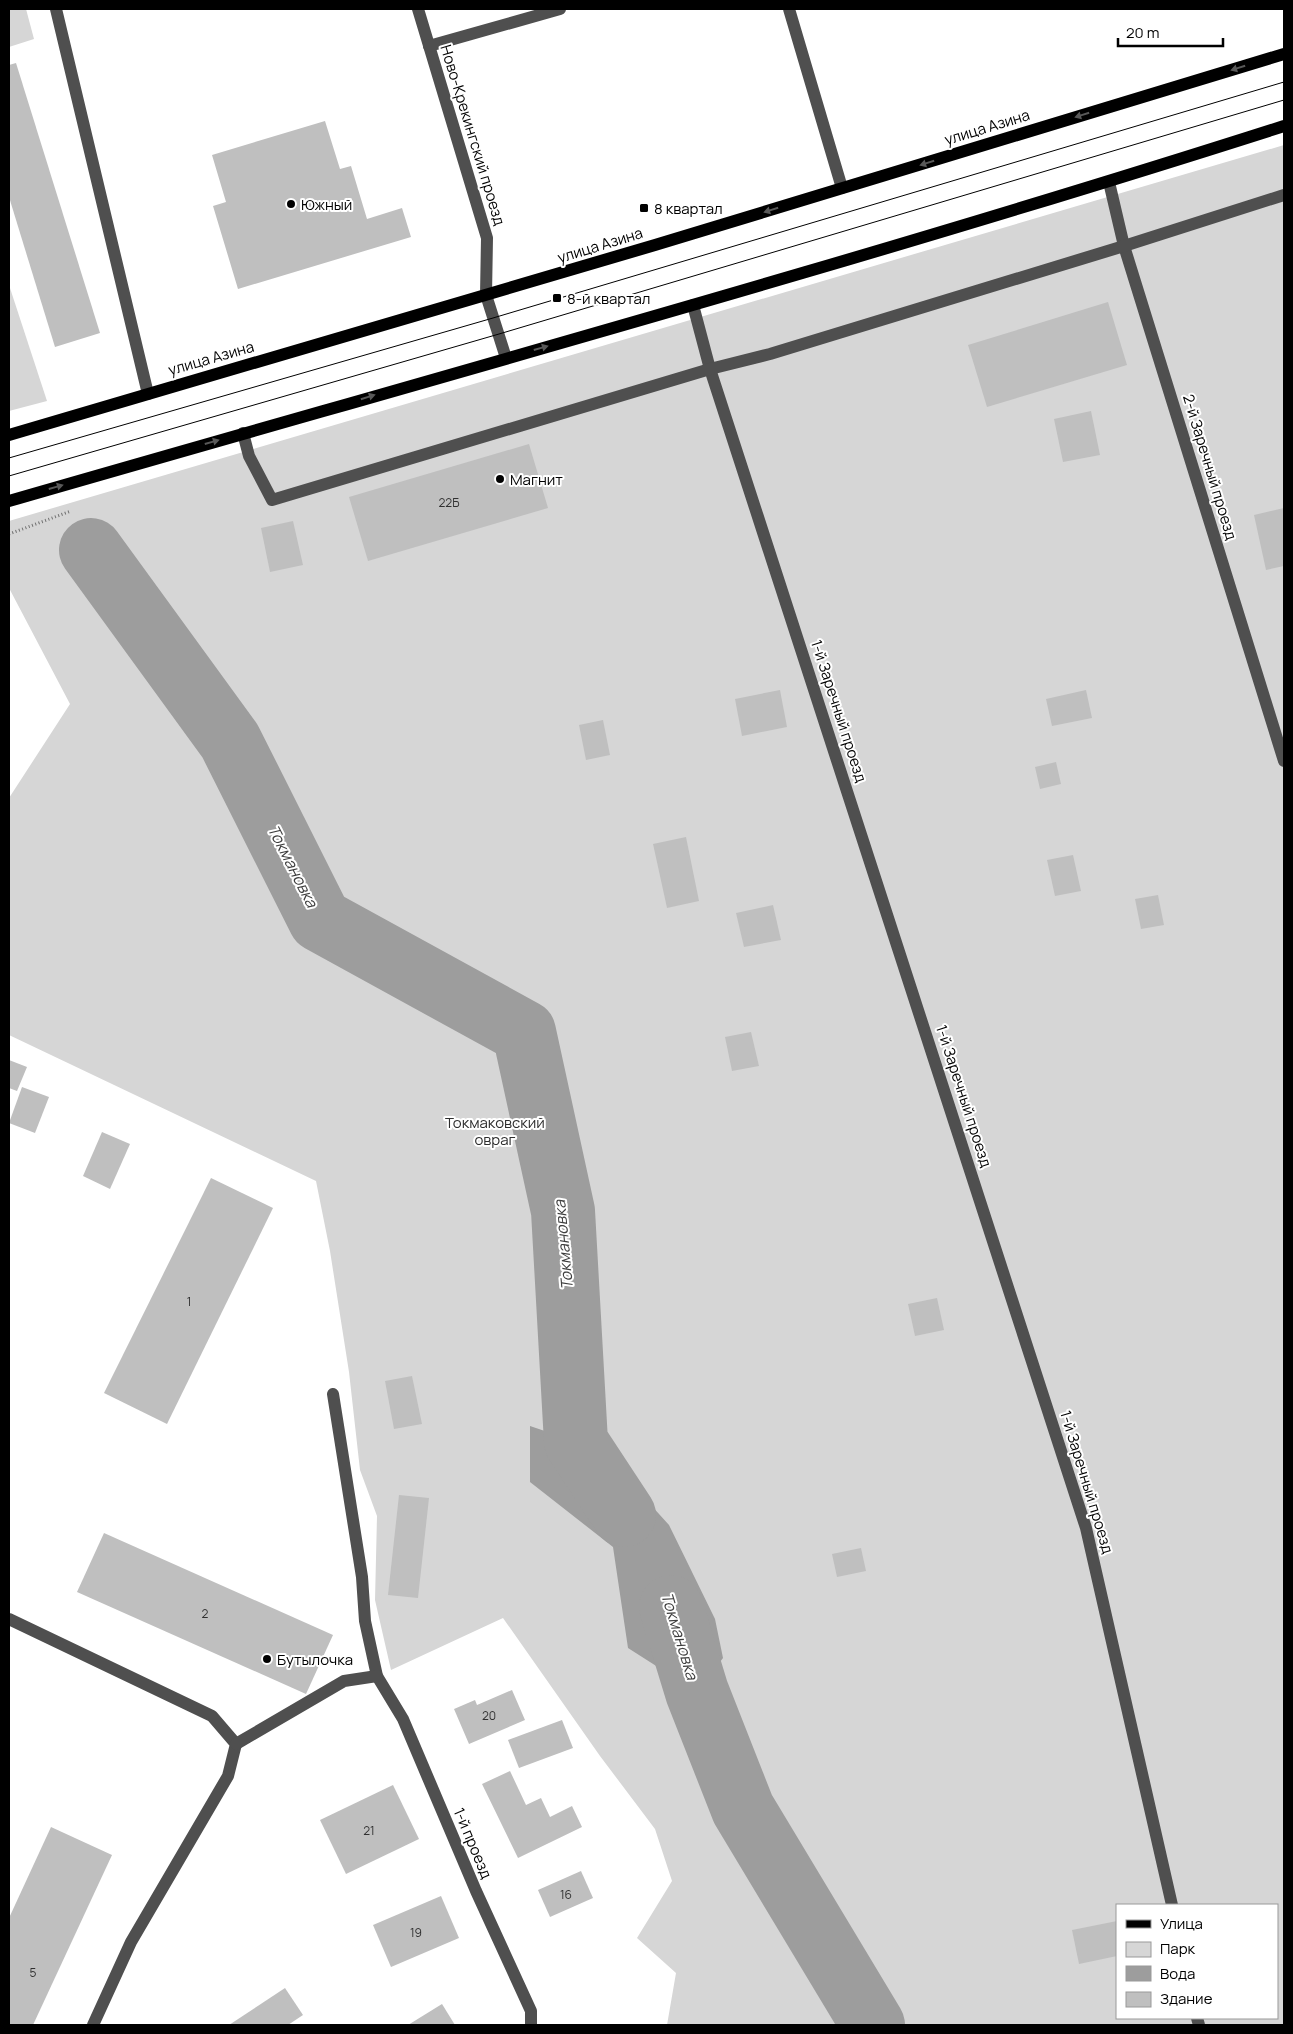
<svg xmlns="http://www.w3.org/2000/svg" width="1293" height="2034" font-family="Manrope,sans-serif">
	<rect width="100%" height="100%" fill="#fff"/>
	<g fill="#d6d6d6" fill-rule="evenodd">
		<path d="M9,9h17l8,30 -25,8z"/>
		<path d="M1284,145v1880h-617l9,-52 -39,-35 35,-57 -17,-52 -55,-73 -97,-138 -112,52 -16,-70 2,-84 -17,-46 -11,-98 -19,-121 -14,-70 -307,-146v-237l61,-94 -61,-116v-67zM1117,1905h160v113h-160z"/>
		<path d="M9,285l38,116 -38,10z"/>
	</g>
	<path fill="#9d9d9d" d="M530,1426l71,24 68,75 46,94 8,39 -26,34 -69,-44 -15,-101 -83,-65z"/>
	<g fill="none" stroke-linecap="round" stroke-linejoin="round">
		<g stroke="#9d9d9d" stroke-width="64">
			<path d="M91,550l139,191 90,179 204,112 39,179 13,231 48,73"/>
			<path d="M671,1607l26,85 46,117 130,216"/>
		</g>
	</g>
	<g fill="#bfbfbf">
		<path d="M16,63l84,270 -45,14 -46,-150v-132z"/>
		<path d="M325,121l15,48 11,-3 16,53 35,-11 9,29 -173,52 -25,-83 13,-4 -14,-47z"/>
		<path d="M1108,302l19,63 -140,42 -19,-62z"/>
		<path d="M1091,411l9,44 -37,7 -9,-43z"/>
		<path d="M529,444l19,64 -180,53 -19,-64z"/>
		<path d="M1284,508v58l-18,4 -12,-55z"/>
		<path d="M293,521l10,44 -33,7 -9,-44z"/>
		<path d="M780,690l7,37 -45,9 -7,-37z"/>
		<path d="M1086,690l6,28 -40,8 -6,-27z"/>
		<path d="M603,720l7,35 -24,5 -7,-35z"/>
		<path d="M1056,762l5,22 -21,5 -5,-22z"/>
		<path d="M686,837l13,64 -32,7 -14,-64z"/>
		<path d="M1073,855l8,36 -26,5 -8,-36z"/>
		<path d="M1158,895l6,30 -23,4 -6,-30z"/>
		<path d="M773,905l8,35 -37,7 -8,-34z"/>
		<path d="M751,1032l8,34 -27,5 -7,-34z"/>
		<path d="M9,1060l18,7 -10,24 -8,-3z"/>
		<path d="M22,1087l27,10 -14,36 -26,-10z"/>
		<path d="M102,1132l28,12 -20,45 -27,-13z"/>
		<path d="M211,1178l62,30 -106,216 -63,-31z"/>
		<path d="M937,1298l7,32 -29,6 -7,-32z"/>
		<path d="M412,1376l10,48 -28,5 -9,-48z"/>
		<path d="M399,1495l30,3 -11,100 -30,-3z"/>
		<path d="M104,1533l229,102 -27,59 -229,-102z"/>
		<path d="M861,1548l5,23 -29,6 -5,-23z"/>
		<path d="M512,1690l13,30 -56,24 -15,-35 21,-9 2,5z"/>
		<path d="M562,1720l11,28 -54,20 -11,-28z"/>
		<path d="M510,1771l16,34 15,-7 9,19 22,-11 10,21 -64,31 -36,-74z"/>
		<path d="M393,1785l26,54 -73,35 -26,-54z"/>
		<path d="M51,1827l61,28 -79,170h-24v-107z"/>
		<path d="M581,1871l12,27 -43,19 -12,-27z"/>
		<path d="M441,1896l18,42 -68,29 -18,-42z"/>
		<path d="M1117,1921v35l-38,8 -7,-34z"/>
		<path d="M285,1988l18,27 -15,10h-59z"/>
		<path d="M442,2004l13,21h-47z"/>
	</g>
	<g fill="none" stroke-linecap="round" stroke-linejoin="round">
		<path stroke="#717171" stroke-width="3" stroke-dasharray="1 2.5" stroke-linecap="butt" d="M9,534l62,-23"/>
		<g stroke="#4f4f4f" stroke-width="12">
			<path d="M56,9l92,385"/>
			<path d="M418,9l69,229 -1,57 20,63"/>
			<path d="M789,9l53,179"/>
			<path d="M429,46l131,-37"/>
			<path d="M1109,182l15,64 160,515"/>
			<path d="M693,305l17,64 376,1159 86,377"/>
			<path d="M243,433l6,23 23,44 438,-131 60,-15 354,-108 160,-51"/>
			<path d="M333,1394l29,183 3,44 12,55 26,43 73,172 55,120v14"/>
			<path d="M9,1619l203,97 24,28 -8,32 -97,166 -38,83"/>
			<path d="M236,1744l108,-63 33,-5"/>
			<path d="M1197,2018l2,7"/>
		</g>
		<g stroke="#000" stroke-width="12">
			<path d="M9,435l646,-190 629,-191"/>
			<path d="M9,501c426,-123 853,-240 1275,-375"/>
		</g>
		<g stroke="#000" stroke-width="1">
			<path d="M9,458l484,-140 791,-236"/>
			<path d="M9,476l490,-142 785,-234"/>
		</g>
	</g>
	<defs><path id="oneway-solid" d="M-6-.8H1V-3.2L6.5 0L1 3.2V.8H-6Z" transform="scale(1.25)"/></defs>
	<g fill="#595959">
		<use href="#oneway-solid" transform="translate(1238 68) rotate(163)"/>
		<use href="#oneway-solid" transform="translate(1082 115) rotate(163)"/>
		<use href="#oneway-solid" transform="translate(927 163) rotate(163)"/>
		<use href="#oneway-solid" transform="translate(771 210) rotate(163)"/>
		<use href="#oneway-solid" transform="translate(541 348) rotate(-16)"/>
		<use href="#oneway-solid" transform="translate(368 397) rotate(-17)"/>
		<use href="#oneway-solid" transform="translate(212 442) rotate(-16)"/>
		<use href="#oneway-solid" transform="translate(56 487) rotate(-16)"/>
	</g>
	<g fill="#000" stroke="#fff" stroke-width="2">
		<circle cx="291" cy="204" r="5"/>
		<rect x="639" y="203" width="10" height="10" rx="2.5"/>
		<rect x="552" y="293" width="10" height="10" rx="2.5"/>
		<circle cx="500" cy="479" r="5"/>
		<circle cx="267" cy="1659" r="5"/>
	</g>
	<g text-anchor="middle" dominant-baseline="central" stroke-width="4" stroke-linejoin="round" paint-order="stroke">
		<g font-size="12" fill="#303030">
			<text x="449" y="502">22Б</text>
			<text x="189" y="1301">1</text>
			<text x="205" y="1613">2</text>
			<text x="489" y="1715">20</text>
			<text x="369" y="1830">21</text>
			<text x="566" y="1894">16</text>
			<text x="416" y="1932">19</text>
			<text x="33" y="1972">5</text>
		</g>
		<g font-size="15" fill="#000" stroke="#fff">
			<text transform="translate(987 127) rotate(-17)">улица Азина</text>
			<text transform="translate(473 135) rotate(73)">Ново-Крекингский проезд</text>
			<text transform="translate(600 245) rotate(-17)">улица Азина</text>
			<text transform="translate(211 358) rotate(-16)">улица Азина</text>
			<text transform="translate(1210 467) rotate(73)">2-й Заречный проезд</text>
			<text transform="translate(839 711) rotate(72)">1-й Заречный проезд</text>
			<text transform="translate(964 1096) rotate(72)">1-й Заречный проезд</text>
			<text transform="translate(1087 1482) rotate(73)">1-й Заречный проезд</text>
			<text transform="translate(473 1843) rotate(67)">1-й проезд</text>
		</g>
		<g font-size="15" fill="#000" stroke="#fff" text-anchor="start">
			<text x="301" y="204">Южный</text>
			<text x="654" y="208">8 квартал</text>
			<text x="567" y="298">8-й квартал</text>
			<text x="510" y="479">Магнит</text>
			<text x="277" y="1659">Бутылочка</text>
		</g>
		<g font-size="15" fill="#2d2d2d" stroke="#fff">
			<text x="495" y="1122">Токмаковский<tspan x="495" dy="17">овраг</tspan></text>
		</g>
		<g font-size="16" font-style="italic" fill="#3e3e3e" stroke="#fff">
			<text transform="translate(293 866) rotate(63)">Токмановка</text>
			<text transform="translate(563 1245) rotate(-95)">Токмановка</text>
			<text transform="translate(680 1636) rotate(73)">Токмановка</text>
		</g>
	</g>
	<rect width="1293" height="2034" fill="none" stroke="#000000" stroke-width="20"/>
	<rect x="1116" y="1904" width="162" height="115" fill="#ffffff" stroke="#999999"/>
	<rect x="1126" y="1920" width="25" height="8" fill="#000000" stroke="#999999"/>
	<text x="1160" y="1929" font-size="15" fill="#000000">Улица</text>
	<rect x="1126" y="1942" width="25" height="15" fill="#d6d6d6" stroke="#999999"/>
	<text x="1160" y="1954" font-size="15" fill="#000000">Парк</text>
	<rect x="1126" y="1966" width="25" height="15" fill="#9d9d9d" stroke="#999999"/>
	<text x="1160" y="1979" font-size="15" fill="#000000">Вода</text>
	<rect x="1126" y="1992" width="25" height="15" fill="#bfbfbf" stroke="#999999"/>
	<text x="1160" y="2004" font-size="15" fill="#000000">Здание</text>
	<path d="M1118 38v8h105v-8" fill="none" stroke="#000000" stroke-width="2.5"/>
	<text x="1126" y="38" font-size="15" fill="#000000" stroke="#ffffff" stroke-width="4" paint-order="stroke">20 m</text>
</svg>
